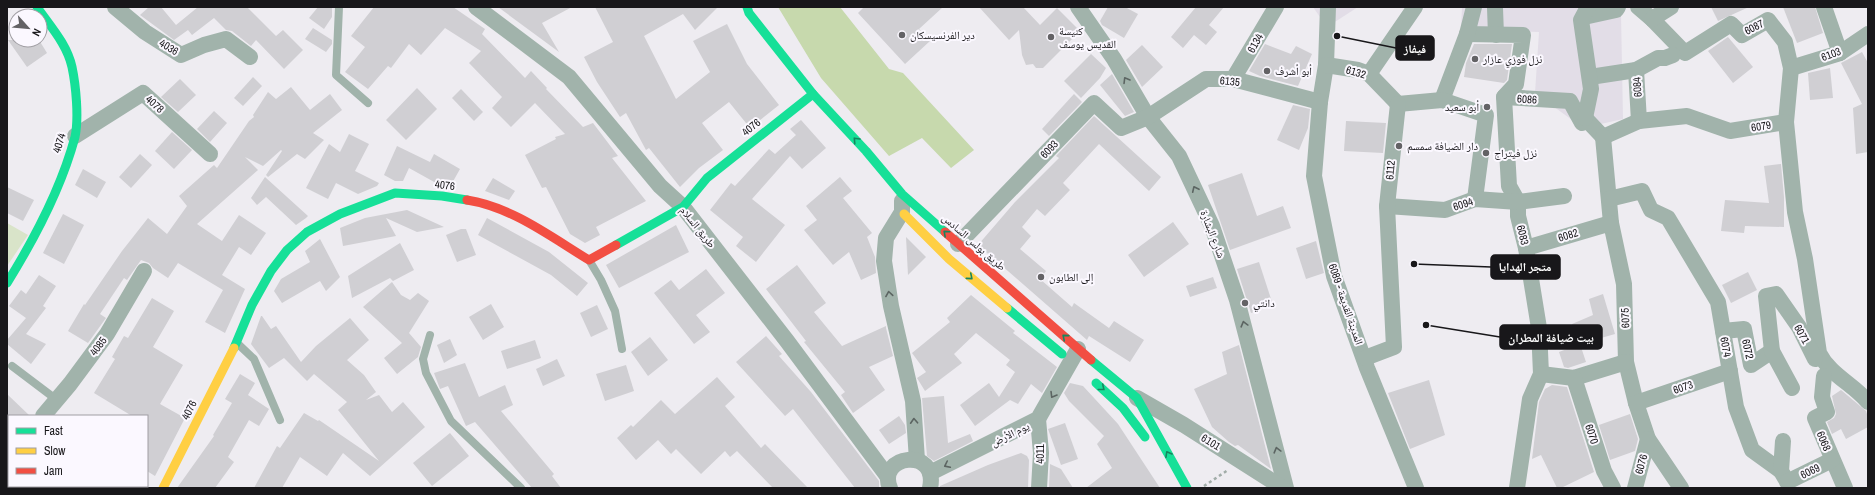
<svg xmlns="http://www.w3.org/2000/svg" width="1875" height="495" font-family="'Archivo Narrow','Noto Naskh Arabic',sans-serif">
	<rect width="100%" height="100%" fill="#eeecf1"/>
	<g fill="#e2dde7">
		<path d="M1313,7h45l-31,20z"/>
		<path d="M1462,7h156l3,7 2,105 -40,9 -48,-35 4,-61 -78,-3z"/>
	</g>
	<path fill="#d9e4c9" d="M7,223l21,12 -21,31z"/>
	<path fill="#c7d9ad" d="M778,7h62l49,62 14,4 71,77 -23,18 -29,-30 -33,18 -68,-78z"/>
	<g fill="#d0cfd3">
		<path d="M149,7h12l15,18 22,-18h49l29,29 7,-6 20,20 -19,19 -28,-29 -5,6 -19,-15 -6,-1 -12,-12 -22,17 -4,-5 -14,10 -34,-25z"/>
		<path d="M318,7h14v10l-8,12 -15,-11z"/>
		<path d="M374,7h79l32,22 -3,5 43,44 6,-7 16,17 -1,1 37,38 10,-4 25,33 -6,2 34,43 -50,26 4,8 -15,8 -15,-9 -24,-47 -4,1 -17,-33 31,-16 -1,-2 10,-3 -30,-31 -24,24 -19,-19 10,-11 -33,-34 12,-12 -36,-23 -24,27 -12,-11 -18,24 -3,-2 -20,23 -23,-17 20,-25 -14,-11z"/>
		<path d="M498,7h74l-30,16 17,29z"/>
		<path d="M595,7h123l-23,23 -12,-16 -39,22 32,63 34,-27 -17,-31 34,-17 20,40 32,41 -29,23 -21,-26 -27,21 21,27 -24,18 -19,19 -31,-39 -3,2 -20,-37 -6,4 -23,-35 -13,-25 29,-15z"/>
		<path d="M864,7h79l-24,22 11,12 -25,23 -47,-51z"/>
		<path d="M979,7h44l17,18 17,-17 23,23 -37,37h-7l-3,-4 -7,1 -4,-10 -3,-25 -10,10z"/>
		<path d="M1108,7h17l13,7 -14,24 -22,-13 -2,-4z"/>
		<path d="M1196,7h28l-15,18 8,7 -11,13 -12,-10 -11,13 -12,-11z"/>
		<path d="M1711,7h38l-31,14z"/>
		<path d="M1783,7h32l8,26 -26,10z"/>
		<path d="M313,28l19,12v4l-6,8 -21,-13z"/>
		<path d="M1728,37l25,30 -20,16 -25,-32z"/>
		<path d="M8,40h31l8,13 -20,14z"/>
		<path d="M1265,44l26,10 5,-8 16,8 -14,32 -38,-10 -11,-5z"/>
		<path d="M1474,44h38l-5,36 -3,3 -40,-6 2,-14z"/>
		<path d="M1142,45l21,22 -21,20 -16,-27z"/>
		<path d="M1862,52l6,11v89l-12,2 -3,-46 9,-4 -21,-41z"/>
		<path d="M1091,54l15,14 -6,10 -19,20 -17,-17z"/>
		<path d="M1830,68l3,30 -23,2 -2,-27z"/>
		<path d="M1112,74l22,38 -9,4 -25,-31z"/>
		<path d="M253,77l9,9 -19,20 -9,-8z"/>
		<path d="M180,79l16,16 -18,17 -17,-15z"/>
		<path d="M291,87l19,23 20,-16 12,16 -29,23 11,7 -19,19 -8,-5 -29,23 -2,-2 16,-24 -1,-1 -18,16 -18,-9 13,13 -61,54 25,17 17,-26 27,18 -15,22 -12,-8 -17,28 23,14 -20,44 -20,-11 18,-32 -45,-27 -10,15 -15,-10 -4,-5 -8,-3 -14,20 -3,-2 -24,36 6,4 -18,25 -20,-12 16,-27 1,1 37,-54 26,-33 19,16 20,-28 -8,-10 35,-31 3,3 32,-47 5,-4 -1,-2 15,-23 8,7z"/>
		<path d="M417,88l20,21 -31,31 -20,-20z"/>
		<path d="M461,89l22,23 -9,9 -22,-23z"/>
		<path d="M1074,94l8,8 -33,34 -7,-7z"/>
		<path d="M1293,105l17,4 -2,19 -9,22 -22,-10z"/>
		<path d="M214,111l13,12 -17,19 -13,-13z"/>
		<path d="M1094,116l67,61 -12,14 -50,-47 -36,39 7,7 -25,26 -8,-7 -15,18 9,9 -11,13 26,22 -6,8 32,28 2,-4 35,25 5,-7 30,19 -14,22 -41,-26 -2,4 -109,-95 37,-43 44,-44 -3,-2z"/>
		<path d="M801,120l25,28 -24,21 -12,-13 -38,43 33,26 -29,37 -20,-16 7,-9 -33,-27 21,-27 4,3 34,-37 6,5 21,-19 -6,-6z"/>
		<path d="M1346,121l40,2 -3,30 -39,-2z"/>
		<path d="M172,132l20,18 -18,19 -19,-18z"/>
		<path d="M349,134l20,10 -14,27 24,12 -2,3 -19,8 -22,-11 -8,16 -22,-11 23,-44 11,8z"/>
		<path d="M397,146l33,16 4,-8 26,15 -9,16 -15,-2 -27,-15 -6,13h-8l-11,-6z"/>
		<path d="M140,154l12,11 -21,23 -12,-11z"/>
		<path d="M1781,164l3,33v30l-39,-1 -1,7 -23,-2 4,-31 44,3 -5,-37z"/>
		<path d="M83,169l23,13 -9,16 -22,-13z"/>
		<path d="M1242,173l15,43 26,-10 8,22 -61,22 -22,-65z"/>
		<path d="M265,177l43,39 -2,2 -10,7 -30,-28 -9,8 -6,-7z"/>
		<path d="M840,177l12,14 -9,7 29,35 -5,4 8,20 1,16 -15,7 -12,-28 -16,13 -29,-35 13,-10 -11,-14z"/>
		<path d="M493,178l22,13 -6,9 -24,-9z"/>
		<path d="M7,187l27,13 -11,21 -16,-8z"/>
		<path d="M407,210l37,17 -27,5 -31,-14 10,18 -53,10 -3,-18 25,-10z"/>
		<path d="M63,214l21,11 -20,39 -21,-11z"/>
		<path d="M487,218l62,34 39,31 -11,13 -26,-21 -73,-40z"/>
		<path d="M1173,222l16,22 -45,33 -16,-22z"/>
		<path d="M676,225l13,27 -70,36 -13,-23z"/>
		<path d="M461,229h5l10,26 -19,7 -11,-27z"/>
		<path d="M906,237l20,20 -18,18z"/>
		<path d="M320,239l20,38 -14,14 -6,-10 -38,22 -8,-12 7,-12 29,-17 -5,-11z"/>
		<path d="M1316,241l8,32 -18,6 -10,-31z"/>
		<path d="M400,243l14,27 -21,11 -3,-3 -38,20 -4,-22z"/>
		<path d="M1259,262l14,43 -22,8 -14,-44z"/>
		<path d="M797,265l29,38 -12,9 28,34 44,-20v2l7,28 -24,11 16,23 -32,23 -12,-18 4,-3 -41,-50 2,-1 -40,-52z"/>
		<path d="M706,269l19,24 -29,22 14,17 -16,12 -40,-51 17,-13 8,10z"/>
		<path d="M1748,272l9,18 -26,13 -9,-18z"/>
		<path d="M39,275l17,11 -13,20 3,2 -20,26 20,10 -15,20 -24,-20v-4l19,-22 -17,-12 12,-16 5,4z"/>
		<path d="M1213,277l4,11 -27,9 -4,-11z"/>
		<path d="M392,282l9,13 9,5 8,-7 11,8 -20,32 12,14 -3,10 -21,17 -13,-16 18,-15 -39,-36z"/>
		<path d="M1603,294l12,40 -35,10 -8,-20 21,-9 -4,-16z"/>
		<path d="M971,295l44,36 -2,2 44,34 -15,26 -11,-9 -13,20 -8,-4 -35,26 -15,-21 29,-22 10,14 16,-25 -9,-7 4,-5 -34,-27 -22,21 8,9 -37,28 -8,-13 9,-6 -14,-19 38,-31 -3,-4z"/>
		<path d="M152,298l22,13 -21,36 30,18 -23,39 25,14 -30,58 -8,-5v-55h-15l-38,-23 21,-34 -3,-2 12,-21 4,2z"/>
		<path d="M491,304l13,23 -21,13 -14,-23z"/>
		<path d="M597,305l11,24 -17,8 -11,-24z"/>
		<path d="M261,316h1l9,13 5,-3 25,36 15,-16 34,-28 19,22 -22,20 17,15 12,17 -10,8 13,-5 13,17 11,-10 22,25 -55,49 -27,-23 -16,23 -27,-19 -18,31h-28l23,-42 3,2 24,-35 14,8 1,-1 60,41 -41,-51 9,-8 -33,-28 -7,7 -23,-23 -15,10 -18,-24z"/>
		<path d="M766,336l16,18 -3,2 32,36 59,77 9,12v7h-24l-62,-79 -8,7 -49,-54z"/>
		<path d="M650,337l18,23 -20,16 -17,-24z"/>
		<path d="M450,339l7,16 -13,8 -7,-18z"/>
		<path d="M535,340l6,18 -34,11 -6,-18z"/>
		<path d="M1580,344l6,18 -18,6 -4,-1 -5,-15z"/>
		<path d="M1239,345l32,124 -33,-24 -3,1 -6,-4 -17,-15 -18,-38 33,-15 -5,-22z"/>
		<path d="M557,359l8,17 -22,10 -7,-17z"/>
		<path d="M465,363l14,34 26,-12 8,20 -12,6 53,63 -2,2 9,12h-29l-57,-66 -9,4 -18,-40 -8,3 -6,-16z"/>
		<path d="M626,365l8,26 -29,10 -9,-27z"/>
		<path d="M240,374l15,9 -7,12 21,14 -10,17 -10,-6 -21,37 6,5 -19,26h-38l37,-52 -1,-1 19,-32 -7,-4z"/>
		<path d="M717,377l18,20 -10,9 36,42 4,-4 43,44h-35l-36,-37 -7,6 -5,-6 -24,23 -25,-25 -5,5 -13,-14 -22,20 -19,-22 14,-13 2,2 28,-27 14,14z"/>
		<path d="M1429,380l16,55 -35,14 -22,-56z"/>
		<path d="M1070,383l13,3 35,38 42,64h-74l26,-20 -15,-24 7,-8 -35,-35 -5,-8z"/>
		<path d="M1552,385l15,2 27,85 -33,16h-4l-16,-33 -9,4 7,-57 6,-13z"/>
		<path d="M1841,390l25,21 2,6v10l-22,12 -5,-10 -9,5 -5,-12 7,-4 2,-4 -4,-18z"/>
		<path d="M7,394l23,22h-23z"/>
		<path d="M944,396l4,47 22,-9 3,7 -39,20 -7,-5 -5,-58z"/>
		<path d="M1630,414l8,25 -3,12 -25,9 -11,-35z"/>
		<path d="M899,416l6,9 1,8 -17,11 -10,-14z"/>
		<path d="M1065,423l13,36 -17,6 -13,-36z"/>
		<path d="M450,433l19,23 -37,30 -19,-23z"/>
		<path d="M1021,453l6,3 2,4 -1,28h-88v-2l48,-21z"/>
		<path d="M1050,464l11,5 12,19h-24z"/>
	</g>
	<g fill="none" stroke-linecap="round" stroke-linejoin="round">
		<path stroke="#a1aca8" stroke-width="2.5" stroke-dasharray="3 3" stroke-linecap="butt" d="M1204,486l24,-16"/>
		<g stroke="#a1b3ab" stroke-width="8">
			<path d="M339,7l-3,68 32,28"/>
			<path d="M589,260l12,20 14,31 7,38"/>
			<path d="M430,335l-7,24 3,14 25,48 70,67"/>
			<path d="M238,344l16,15 26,61"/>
			<path d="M12,366l45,34"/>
		</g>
		<g stroke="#a1b3ab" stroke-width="16">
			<path d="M115,7l30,25 36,23 23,-10 22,-6 24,18"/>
			<path d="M476,7l93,70 91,109 23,21 104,134 101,136"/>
			<path d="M1078,7l36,52 34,58 31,39 33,70 25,74 49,188"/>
			<path d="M1328,7l-2,58 -6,37 -6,74 20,100 33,92 49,120"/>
			<path d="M1638,7l14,12 33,34 46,-29 11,11 26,-15 17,22 6,26 -5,54"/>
			<path d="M1824,7l16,46"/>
			<path d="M1495,8l1,27"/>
			<path d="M1584,17l32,-7 2,-3"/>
			<path d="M1652,19l19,-12"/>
			<path d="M1467,34l56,1 -7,49 -12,13 66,4 12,22 3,-5 18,19"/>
			<path d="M1326,65l32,5 11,4 29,30"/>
			<path d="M1791,68l49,-15 28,-19"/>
			<path d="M1636,70l3,51"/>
			<path d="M1369,74l46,-67"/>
			<path d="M1590,77l46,-7 22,-12h7l8,-3"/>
			<path d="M1233,79l43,-72"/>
			<path d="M1504,97l5,89 9,16v14l8,32 13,80 2,46 -11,25 -13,89"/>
			<path d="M1442,100l25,-66 7,-27"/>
			<path d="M1398,104l44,-4 44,15 -11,84"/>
			<path d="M1585,118l6,-29 -10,-69 7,-13"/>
			<path d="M75,136l68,-43 67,61"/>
			<path d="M1603,137l36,-16 48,-5 43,15 56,-9 9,90 10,47 14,94c11,22 34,31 49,49"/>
			<path d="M1603,137l8,86 13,61 2,78 10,41 12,36 33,49"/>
			<path d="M1609,199l33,-8 9,19 17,8 50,84 18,105 16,43 29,21"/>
			<path d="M902,201v11l-16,26 -2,23 7,45 22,95 4,59"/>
			<path d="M1387,206l58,4 30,-11 43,3 46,-6"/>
			<path d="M958,244l136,-141 27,25 27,-11 58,-38h27l87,23"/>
			<path d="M1526,248l85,-25"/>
			<path d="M1723,331l21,-2 7,36 21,-14"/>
			<path d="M1365,358l29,-11 -7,-141 11,-102"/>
			<path d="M1541,374l33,4 52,-16"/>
			<path d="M1824,376l-2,21 5,15 -12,6 30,70"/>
			<path d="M1574,378l30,93 9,17"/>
			<path d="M1792,388l-20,-37 -6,-55 10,-2 23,33 16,32"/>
			<path d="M1137,398l47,27 99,63"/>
			<path d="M1636,403l94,-32"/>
			<path d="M43,416l27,-32 37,-50 37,-63"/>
			<path d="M1038,419l3,34 -2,35"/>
			<path d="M1783,441l-2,30 4,7"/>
			<path d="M7,454l2,-2"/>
			<path d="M930,473l108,-54 40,-70"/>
			<path d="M1787,482l45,-22"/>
			<path d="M890,488c-14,-33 49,-42 40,0"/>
			<path d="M1635,488l13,-49"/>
		</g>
		<g stroke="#16e098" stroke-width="9">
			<path d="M747,7l2,6 64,81 53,57 36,43 43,38"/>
			<path d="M616,245l67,-38 24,-29 106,-84"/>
			<path d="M7,283c28,-45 54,-94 68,-146 4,-19 1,-51 -3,-70 -5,-23 -22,-41 -35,-60"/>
			<path d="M1007,308l55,46"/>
			<path d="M234,348l18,-43 19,-34 16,-21 20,-18 33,-18 55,-21 47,3 25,4"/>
			<path d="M1091,360l46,38 50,90"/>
			<path d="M1096,383l27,25 22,29"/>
		</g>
		<g stroke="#ffcf43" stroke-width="9">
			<path d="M904,214l45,45 58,49"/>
			<path d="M163,488l71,-140"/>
		</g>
		<g stroke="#f24e42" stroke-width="9">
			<path d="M467,200c45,7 84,37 122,60l27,-15"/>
			<path d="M945,232l146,128"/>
		</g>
	</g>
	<defs><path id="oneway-chevron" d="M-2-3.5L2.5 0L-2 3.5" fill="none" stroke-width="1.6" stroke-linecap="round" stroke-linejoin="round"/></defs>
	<g stroke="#5c6562">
		<use href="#oneway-chevron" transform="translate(1126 80) rotate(-121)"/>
		<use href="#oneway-chevron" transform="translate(1195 189) rotate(-115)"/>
		<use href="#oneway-chevron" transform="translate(889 294) rotate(-99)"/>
		<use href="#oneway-chevron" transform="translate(1244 324) rotate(-105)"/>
		<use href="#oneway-chevron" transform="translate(1053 395) rotate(121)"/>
		<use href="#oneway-chevron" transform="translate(914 421) rotate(-93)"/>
		<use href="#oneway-chevron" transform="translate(1277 450) rotate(-105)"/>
		<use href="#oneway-chevron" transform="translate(947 465) rotate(154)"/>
	</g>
	<g stroke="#17865f">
		<use href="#oneway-chevron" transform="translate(856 140) rotate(-133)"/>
		<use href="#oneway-chevron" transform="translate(946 233) rotate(-138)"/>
		<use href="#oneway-chevron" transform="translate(970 277) rotate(40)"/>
		<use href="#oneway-chevron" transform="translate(1065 337) rotate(-139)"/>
		<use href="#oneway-chevron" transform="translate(1102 388) rotate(39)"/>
		<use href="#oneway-chevron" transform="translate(1168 454) rotate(-119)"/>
	</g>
	<g fill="#636265" stroke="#fbf8ff" stroke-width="1.5">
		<circle cx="902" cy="35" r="4"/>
		<circle cx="1051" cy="37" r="4"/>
		<circle cx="1475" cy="59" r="4"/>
		<circle cx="1267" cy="71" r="4"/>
		<circle cx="1487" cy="107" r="4"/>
		<circle cx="1399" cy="146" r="4"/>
		<circle cx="1486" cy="153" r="4"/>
		<circle cx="1041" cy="277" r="4"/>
		<circle cx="1245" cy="303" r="4"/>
	</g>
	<g text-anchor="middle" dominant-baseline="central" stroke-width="4" stroke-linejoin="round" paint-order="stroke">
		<g font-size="11" fill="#18171a" stroke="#fbf8ff">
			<text transform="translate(1754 27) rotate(-27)">6087</text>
			<text transform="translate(1255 43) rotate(-60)">6134</text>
			<text transform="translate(169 47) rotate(31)">4036</text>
			<text transform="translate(1831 54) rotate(-21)">6103</text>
			<text transform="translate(1356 72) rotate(17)">6132</text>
			<text transform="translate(1230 81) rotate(6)">6135</text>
			<text transform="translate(1637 87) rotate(-94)">6084</text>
			<text transform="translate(1527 99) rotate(4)">6086</text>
			<text transform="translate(155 104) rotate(42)">4078</text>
			<text transform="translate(1761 126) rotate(-9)">6079</text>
			<text transform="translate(751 127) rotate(-39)">4076</text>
			<text transform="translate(59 143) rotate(-72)">4074</text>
			<text transform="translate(1049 149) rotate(-46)">6093</text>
			<text transform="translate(1390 170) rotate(-85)">6112</text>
			<text transform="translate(445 185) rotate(7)">4076</text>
			<text transform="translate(1463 204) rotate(-17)">6094</text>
			<text transform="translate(698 227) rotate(51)">طريق السلام</text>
			<text transform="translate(1213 234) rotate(69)">شارع البشارة</text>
			<text transform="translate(1523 235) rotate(76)">6083</text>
			<text transform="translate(1568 235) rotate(-17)">6082</text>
			<text transform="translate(974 242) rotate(41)">طريق بولس السادس</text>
			<text transform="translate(1346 304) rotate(71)">المدينة القديمة - 6089</text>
			<text transform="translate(1625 318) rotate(-92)">6075</text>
			<text transform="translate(1802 334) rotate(61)">6071</text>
			<text transform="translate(98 346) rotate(-53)">4085</text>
			<text transform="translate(1726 347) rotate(80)">6074</text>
			<text transform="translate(1748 349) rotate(78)">6072</text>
			<text transform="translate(1683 387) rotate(-19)">6073</text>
			<text transform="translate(189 410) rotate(-63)">4076</text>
			<text transform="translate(1010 434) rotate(-26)">يوم الأرض</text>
			<text transform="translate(1592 434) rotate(72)">6070</text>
			<text transform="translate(1824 441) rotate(67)">6068</text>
			<text transform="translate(1211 442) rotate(32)">6101</text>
			<text transform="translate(1040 454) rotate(-90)">4011</text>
			<text transform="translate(1641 464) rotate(-75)">6076</text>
			<text transform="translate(1810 471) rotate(-26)">6069</text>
		</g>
		<g font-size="11" fill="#18171a" stroke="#fbf8ff" text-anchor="start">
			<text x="1059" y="31">كنيسة<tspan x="1059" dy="13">القديس يوسف</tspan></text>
			<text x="910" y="35">دير الفرنسيسكان</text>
			<text x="1483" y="59">نزل فوزي عازار</text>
			<text x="1275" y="71">أبو أشرف</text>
			<text x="1479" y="107" text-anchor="end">أبو سعيد</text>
			<text x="1407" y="146">دار الضيافة سمسم</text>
			<text x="1494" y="153">نزل فيتراج</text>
			<text x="1049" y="277">إلى الطابون</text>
			<text x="1253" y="303">دانتي</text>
		</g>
	</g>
	<path fill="none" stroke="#18171a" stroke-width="1.5" d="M1337 36L1396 48M1414 264L1491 267M1426 325L1500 337"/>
	<g fill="#18171a" stroke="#fbf8ff" stroke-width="1.5">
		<circle cx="1337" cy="36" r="4"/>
		<circle cx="1414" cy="264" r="4"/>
		<circle cx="1426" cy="325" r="4"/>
	</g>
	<g fill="#18171a" stroke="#18171a" stroke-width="1.5">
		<rect x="1396" y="36" width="38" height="24" rx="4"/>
		<rect x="1491" y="255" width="69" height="24" rx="4"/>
		<rect x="1500" y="325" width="102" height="24" rx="4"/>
	</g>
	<g font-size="12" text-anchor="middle" font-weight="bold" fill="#fff">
		<text x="1415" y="53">فيفاز</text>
		<text x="1525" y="271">متجر الهدايا</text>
		<text x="1551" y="342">بيت ضيافة المطران</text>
	</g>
	<rect width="1875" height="495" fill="none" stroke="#18171a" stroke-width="16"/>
	<rect x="8" y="415" width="140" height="72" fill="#fbf8ff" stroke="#a09ea3"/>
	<rect x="16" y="428" width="20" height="6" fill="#16e098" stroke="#a09ea3"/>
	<text x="44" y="435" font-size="12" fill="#18171a">Fast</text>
	<rect x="16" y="448" width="20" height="6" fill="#ffcf43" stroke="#a09ea3"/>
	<text x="44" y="455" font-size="12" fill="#18171a">Slow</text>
	<rect x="16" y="468" width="20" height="6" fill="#f24e42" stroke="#a09ea3"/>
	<text x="44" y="475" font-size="12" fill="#18171a">Jam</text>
	<g transform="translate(28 28) rotate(117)"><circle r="19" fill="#fbf8ff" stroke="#a09ea3"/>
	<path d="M0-3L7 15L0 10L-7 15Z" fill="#636265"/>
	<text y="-6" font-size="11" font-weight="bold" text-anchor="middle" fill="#18171a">N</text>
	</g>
</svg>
